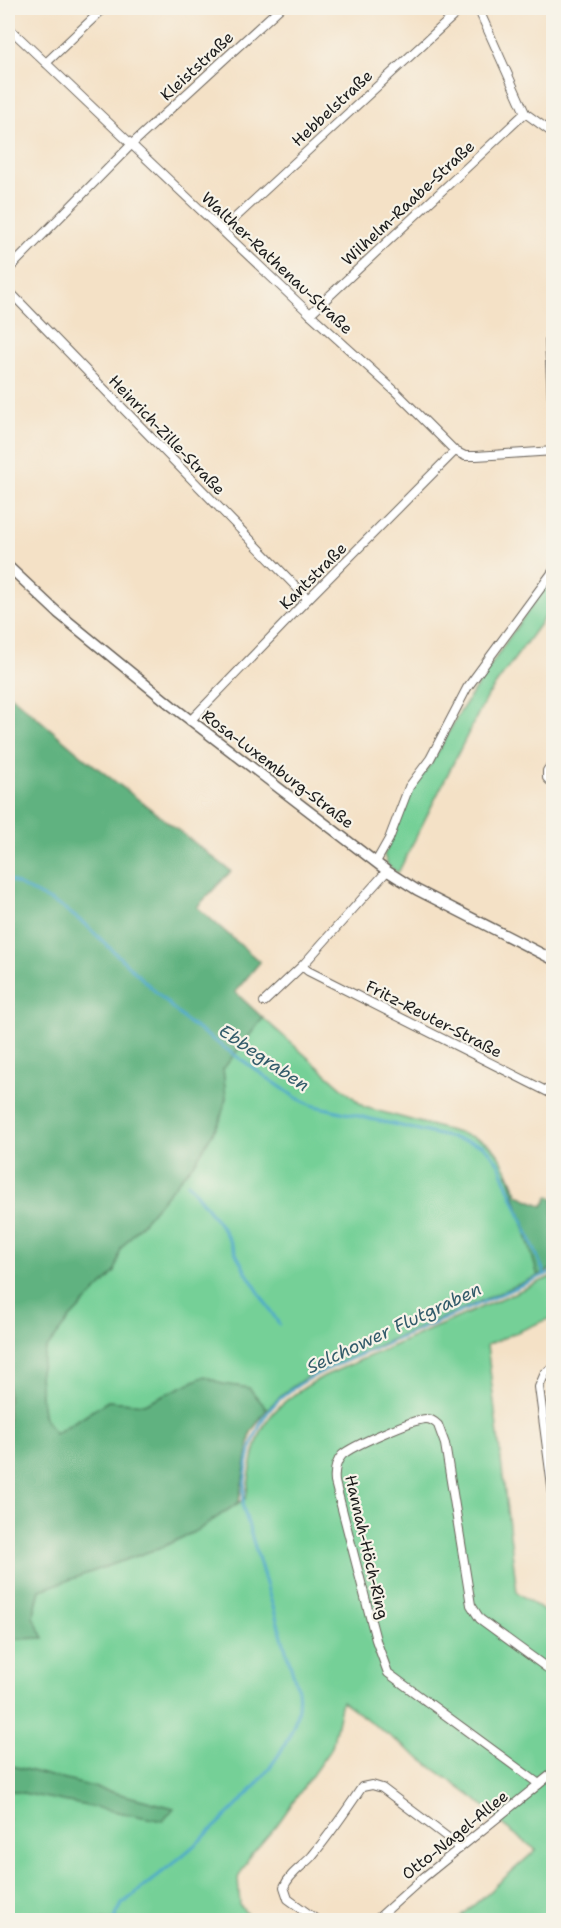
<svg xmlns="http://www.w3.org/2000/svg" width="561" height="1928" font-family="'Shantell Sans',sans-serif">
	<rect width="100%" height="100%" fill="#f7f3e8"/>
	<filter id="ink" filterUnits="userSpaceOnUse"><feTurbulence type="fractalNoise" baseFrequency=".0167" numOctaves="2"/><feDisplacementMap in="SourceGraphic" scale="12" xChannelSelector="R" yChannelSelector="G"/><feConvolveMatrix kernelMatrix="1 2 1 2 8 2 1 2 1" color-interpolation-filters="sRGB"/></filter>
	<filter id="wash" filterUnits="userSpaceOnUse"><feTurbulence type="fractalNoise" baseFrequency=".008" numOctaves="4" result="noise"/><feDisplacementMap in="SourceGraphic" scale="24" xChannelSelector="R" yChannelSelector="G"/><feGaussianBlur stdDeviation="1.35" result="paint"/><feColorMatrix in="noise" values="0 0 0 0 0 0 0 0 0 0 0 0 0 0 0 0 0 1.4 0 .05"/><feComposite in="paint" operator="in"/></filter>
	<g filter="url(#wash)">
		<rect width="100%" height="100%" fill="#f4e1c6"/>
		<g fill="#75d097" stroke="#48765a" stroke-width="1.5">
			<path d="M553,576v30l-67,92 -88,175 -10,-7 -4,-11 23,-56 27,-41 26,-46 48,-73z"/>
			<path d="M263,1018l101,89 109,30c8,3 14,5 20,11 20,20 36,98 45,128l-230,100 -23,16 -18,17 -18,-21 -27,-4 -17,-8 -61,28 -36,-3 -54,33 -11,-19 -4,-39 6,-26 25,-32 44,-46 7,-24 76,-89 29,-61 -3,-29z"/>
			<path d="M553,1276v41l-66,28 30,247 36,26v302h-96l79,-70 -32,-24 -13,-15 -149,-110 -10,46 -55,78 -26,30 -13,23 2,27 11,15h-243v-130l155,31 10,-13 -165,-43v-126l36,-1 -11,-21 7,-27 122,-43 36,-17 48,-32c11,-70 14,-86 78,-122z"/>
		</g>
		<g fill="#60b280" stroke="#3e674e" stroke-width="1.5">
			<path d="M8,693l78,66 145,112 -34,36 63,55 -25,30 28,26 -40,51 3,29 -6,23 -23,38 -76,89 -6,24 -45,46 -25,32 -6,26 4,39 12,19 53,-33 36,3 61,-28 17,8 27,4 18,21 -16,23 -12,70 -41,28 -36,17 -122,43 -7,27 11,21 -36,1z"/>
			<path d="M507,1169l11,26 25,11 6,-10 4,2v70l-15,8z"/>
			<path d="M8,1765l166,43 -11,13 -155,-31z"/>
		</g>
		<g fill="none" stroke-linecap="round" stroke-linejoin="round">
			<g stroke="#4ca8ca" stroke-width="3">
				<path d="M8,879l54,28 24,18 100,96 109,76 16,8 171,40 7,6 10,13 46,111"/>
				<path d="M188,1183l35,46 23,43 33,52"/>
				<path d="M114,1920l8,-16c51,-41 187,-140 176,-214l-55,-183c1,-33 6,-72 28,-99 26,-31 79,-48 115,-64 56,-24 112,-48 168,-73"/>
			</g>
		</g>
	</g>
	<g filter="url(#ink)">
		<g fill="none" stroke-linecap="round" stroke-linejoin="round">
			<defs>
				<g id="minor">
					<path d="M478,8l47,105 29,21"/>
					<path d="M8,27l302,287 86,78 59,59 10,5h11l78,-5"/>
					<path d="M46,63l58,-55"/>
					<path d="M223,229l239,-221"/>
					<path d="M8,270l124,-126 148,-136"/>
					<path d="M8,290l300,309"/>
					<path d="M554,310l-5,31 5,98"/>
					<path d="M310,314l215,-201"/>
					<path d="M190,721l113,-117 152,-153"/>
					<path d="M554,760l-7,11v7l7,7"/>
					<path d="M376,862l13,-23 20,-52 21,-28 37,-71 87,-118"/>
					<path d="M302,966l6,5 246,124"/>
					<path d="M264,1002l38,-36 85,-95"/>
					<path d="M554,1368l-9,5 -6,14 15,115"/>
					<path d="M539,1784l-151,-111 -12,-33 -41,-158c-1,-10 0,-19 7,-27 10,-9 71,-36 84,-36 5,0 8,2 12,6l7,19 26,161 9,14 74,54"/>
					<path d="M317,1920l-29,-21 -4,-12c5,-13 19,-21 28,-31 18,-22 34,-45 50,-69l10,-2 10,3 69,52 8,9"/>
					<path d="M376,1920l48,-43 130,-105"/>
				</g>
				<path id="tertiary" d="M8,566l50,47 114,93 215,165 30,19 137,70"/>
			</defs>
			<use href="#minor" stroke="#686158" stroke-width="10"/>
			<use href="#tertiary" stroke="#686158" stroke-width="12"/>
			<use href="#minor" stroke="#fff" stroke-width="8"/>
			<use href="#tertiary" stroke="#fff" stroke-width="9"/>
		</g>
	</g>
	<g text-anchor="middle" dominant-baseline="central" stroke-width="4.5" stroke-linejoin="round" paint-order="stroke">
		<g font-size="16" fill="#1c1c1c" stroke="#f7f3e8">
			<text transform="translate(197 66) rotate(-43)">Kleiststraße</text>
			<text transform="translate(332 108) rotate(-43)">Hebbelstraße</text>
			<text transform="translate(408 203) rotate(-43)">Wilhelm-Raabe-Straße</text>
			<text transform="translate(277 263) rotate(43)">Walther-Rathenau-Straße</text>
			<text transform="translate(167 435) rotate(46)">Heinrich-Zille-Straße</text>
			<text transform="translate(313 576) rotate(-45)">Kantstraße</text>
			<text transform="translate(278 769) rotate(37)">Rosa-Luxemburg-Straße</text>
			<text transform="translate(434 1019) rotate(27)">Fritz-Reuter-Straße</text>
			<text transform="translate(367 1547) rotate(77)">Hannah-Höch-Ring</text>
			<text transform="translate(455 1835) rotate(-39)">Otto-Nagel-Allee</text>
		</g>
		<g font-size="18" font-style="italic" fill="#325b6a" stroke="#f7f3e8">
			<text transform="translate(264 1058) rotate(34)">Ebbegraben</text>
			<text transform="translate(394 1328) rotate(-25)">Selchower Flutgraben</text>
		</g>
	</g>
	<rect width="561" height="1928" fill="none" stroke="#f7f3e8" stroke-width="30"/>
</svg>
